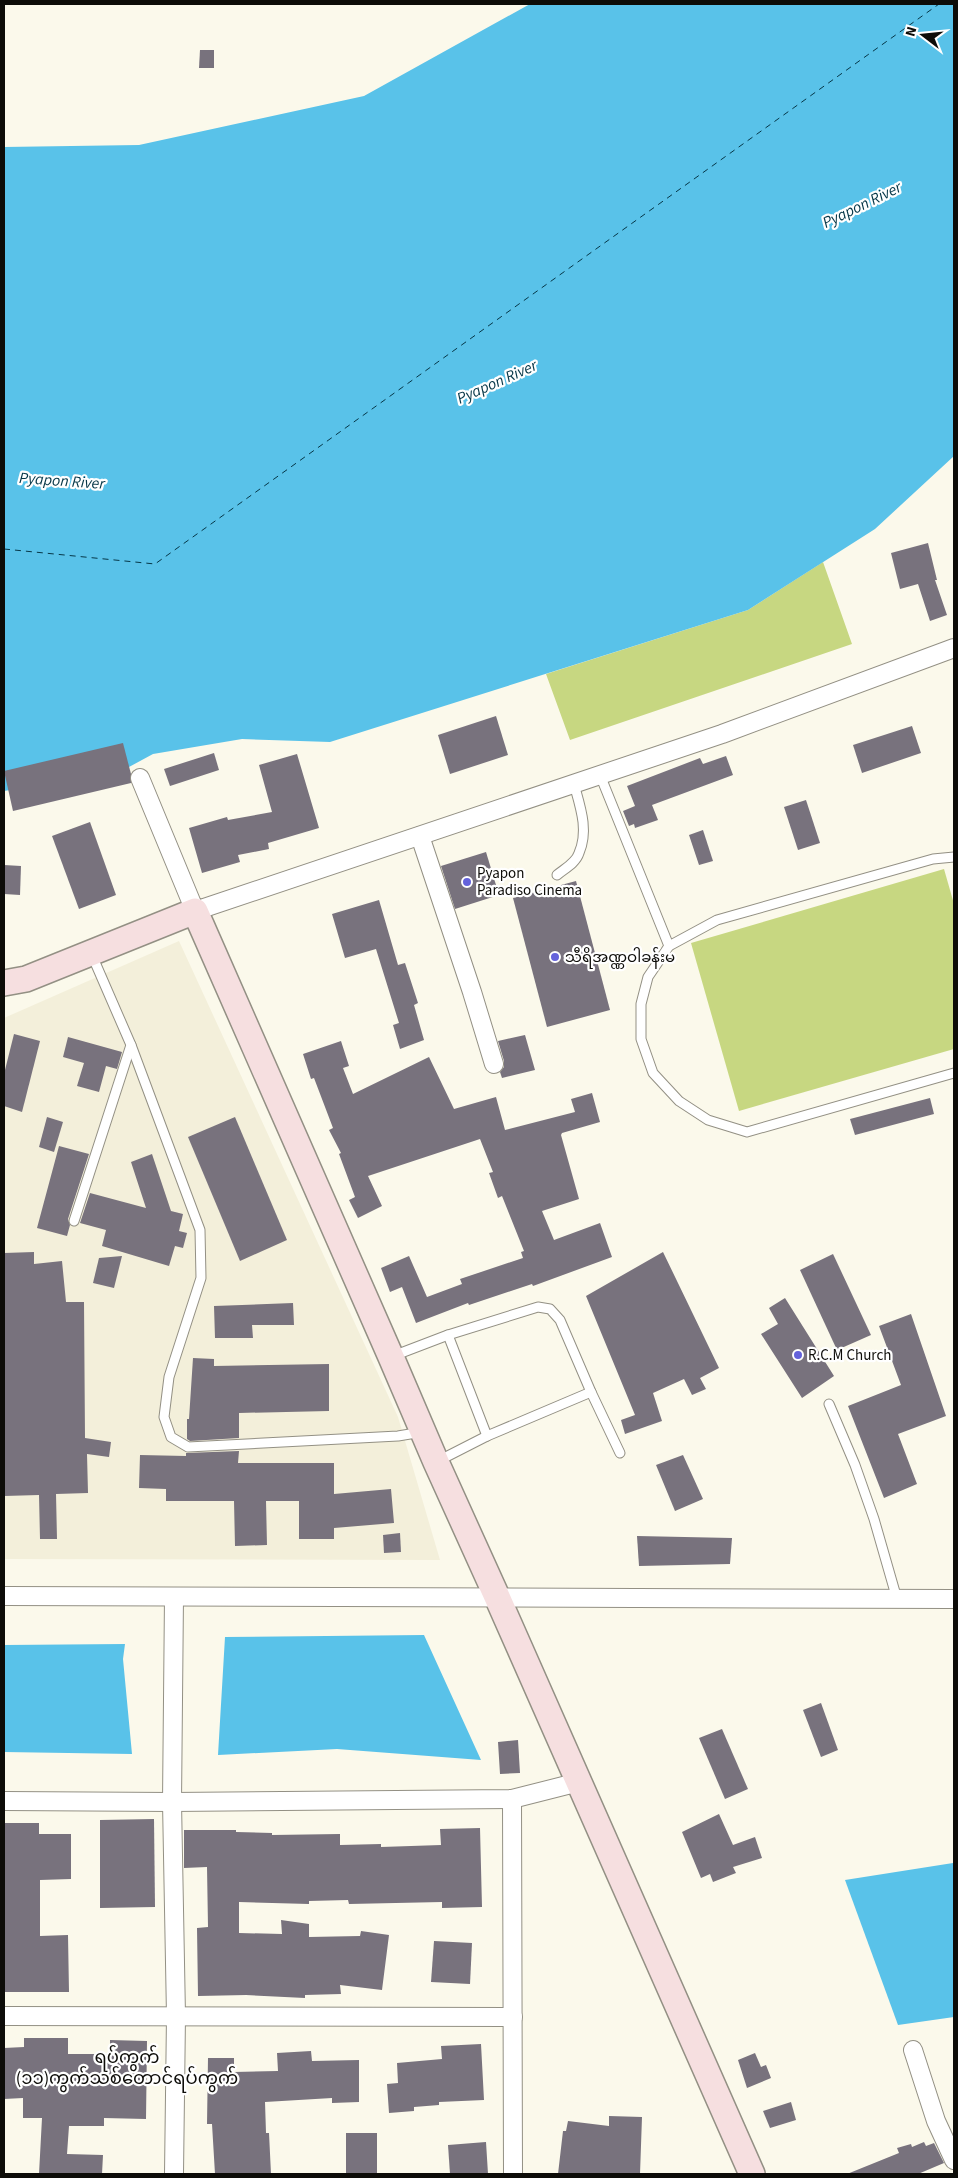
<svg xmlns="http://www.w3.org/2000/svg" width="958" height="2178" font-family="'Source Sans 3','Noto Sans Myanmar',sans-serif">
	<rect width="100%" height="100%" fill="#fbf9eb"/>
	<path fill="#f3efda" d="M179,941l219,476 42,143 -436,-1v-541z"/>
	<g fill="#c7d781">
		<path d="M823,562l29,82 -282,96 -24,-66 202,-64z"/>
		<path d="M944,869l10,35v145l-215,62 -48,-168z"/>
	</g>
	<g fill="#59c2e9">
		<path d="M530,4h424v452l-79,73 -127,81 -418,132 -88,-3 -89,15 -48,26 -50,3 -51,8v-644l135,-2 225,-49z"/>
		<path d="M424,1635l57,125 -144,-11 -119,6 7,-118z"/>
		<path d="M125,1644l-2,15 9,95 -128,-2v-107z"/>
		<path d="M953,1863l1,6v148l-56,8 -53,-145z"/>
	</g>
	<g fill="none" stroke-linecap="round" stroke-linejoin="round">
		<path stroke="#063748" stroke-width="1" stroke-dasharray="6 5" stroke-linecap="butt" d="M4,549l151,15 784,-560"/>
	</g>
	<g fill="#78727d">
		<path d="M200,50h14v18h-15z"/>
		<path d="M928,543l9,37h-2l12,35 -17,6 -12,-37 -18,5 -9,-36z"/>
		<path d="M496,716l12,39 -58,19 -12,-39z"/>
		<path d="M912,726l9,27 -59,20 -9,-28z"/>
		<path d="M123,743l8,31v9l-118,28 -9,-40z"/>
		<path d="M214,753l5,17 -49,16 -6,-17z"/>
		<path d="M297,754l22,74 -51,15 1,6 -31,6 2,7 -38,11 -13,-45 38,-11 1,3 44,-8 -13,-47z"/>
		<path d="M726,756l7,19 -81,30 6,15 -23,8 -1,-4 -5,2 -6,-15 12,-5 -8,-20 73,-28 3,6z"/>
		<path d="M806,800l14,43 -22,7 -14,-43z"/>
		<path d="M90,822l26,73 -37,14 -27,-73z"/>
		<path d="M703,830l10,31 -14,4 -10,-30z"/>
		<path d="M486,852l13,43 -44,14 -14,-43z"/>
		<path d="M4,865l17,1 -1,29 -16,-1z"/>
		<path d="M576,881l34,129 -63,17 -34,-129z"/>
		<path d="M379,900l19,65 7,-2 13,40 -4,2 10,35 -24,9 -7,-24 6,-2 -23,-74 -31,9 -13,-44z"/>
		<path d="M14,1034l26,7 -18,71 -18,-6v-32z"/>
		<path d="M525,1035l10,35 -33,8 -2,-6 4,-5v-6l-6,-20z"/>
		<path d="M68,1037l54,15 -5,17 -11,-3 -7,26 -22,-6 7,-23 -21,-6z"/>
		<path d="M341,1041l8,25 -6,2 10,26 76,-37 25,52 42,-12 9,33 70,-18 -4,-13 21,-6 8,29 -38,11 -1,2 18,64 -37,12 12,29 46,-17 12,34 -79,29 -1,-2 -63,21 -1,-2 -52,20 -14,-36 -12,5 -9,-24 28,-12 18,41 35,-13 -2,-5 63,-21 -2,-6 3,-1 -22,-55 -4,2 -9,-25 4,-1 -13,-33 -112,37 14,30 -24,12 -9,-18 6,-3 -16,-43 2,-1 -12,-23 4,-2 -19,-50 -3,1 -8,-25z"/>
		<path d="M930,1098l4,16 -79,21 -5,-16z"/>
		<path d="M47,1117l16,5 -9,30 -15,-5z"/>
		<path d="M235,1117l52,123 -47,21 -52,-124z"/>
		<path d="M59,1146l30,8 -21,65 2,6 -3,11 -30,-8z"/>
		<path d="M152,1154l19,57 12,3 -4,17 8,2 -4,15 -8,-2 -6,20 -67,-20 4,-16 -26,-7 10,-30 56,15 -15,-46z"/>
		<path d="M34,1252v12l28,-3 4,41h18l1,136 26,4 -2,15 -22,-3 1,39 -32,1 1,45h-17l-1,-44 -35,1v-243z"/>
		<path d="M663,1252l56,116 -19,10 6,11 -14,6 -8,-16 -31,14 9,28 -37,13 -4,-14 14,-5 -49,-119z"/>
		<path d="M833,1254l38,81 -34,15 -37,-80z"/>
		<path d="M122,1256l-8,32 -21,-5 6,-25z"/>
		<path d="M785,1298l49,78 -32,22 -41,-64 17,-10 -9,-16z"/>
		<path d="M293,1303l1,22h-42l1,13h-38l-1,-32z"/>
		<path d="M911,1314l35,102 -48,18 19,50 -33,14 -36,-92 53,-21 -22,-59z"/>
		<path d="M193,1358l21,1v7l115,-2v47l-90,2v25l-49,3 -3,-2v-20h2z"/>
		<path d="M239,1451l-1,12h96v31l57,-5 3,34 -60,5v11h-35v-38h-33l1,44 -32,1 -1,-45h-68v-12l-27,-1 1,-33 46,1v-3z"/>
		<path d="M683,1455l20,44 -28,12 -19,-46z"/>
		<path d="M400,1533l1,19 -17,1 -1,-18z"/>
		<path d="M637,1536l95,2 -2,26 -91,2z"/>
		<path d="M821,1703l17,47 -17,7 -18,-47z"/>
		<path d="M722,1729l26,60 -23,10 -26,-61z"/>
		<path d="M518,1740l2,33 -20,1 -2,-32z"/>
		<path d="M719,1814l14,31 22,-8 7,21 -29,9 3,6 -23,9 -3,-8 -9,4 -19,-46z"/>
		<path d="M154,1819l1,88 -55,1v-88z"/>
		<path d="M4,1823h35v11h32v45l-31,1v56l28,-1 1,57h-65z"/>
		<path d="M480,1828l2,79 -40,1v-6l-93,2 -1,-4 -39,1v3l-70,-2v31l43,1 -1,-14 28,4v13l51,-1 1,-5 28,4 -7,55 -42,-5 1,9 -36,1v3l-59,-3 -48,1 -1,-68 11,-1 -1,-60 -23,1v-38h52v2l36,1v2l68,-1v11l41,-1v3l60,-2 -1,-16z"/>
		<path d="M434,1941l38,2 -2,41 -39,-2z"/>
		<path d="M24,2038h44v16h42v-14l37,1 -1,78 -42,-1v8h-35l-2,28 36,1 -1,19h-63l3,-56h-19v-20l-19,1v-51l20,-1z"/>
		<path d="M481,2044l3,56 -45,2v3l-25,2v4l-25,2 -2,-29 11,-1 -1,-20 45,-4 -1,-13z"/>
		<path d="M311,2051l1,10 47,-1v42l-27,1v-5l-67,4 1,31h3l2,41h-56l-3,-50h-5l1,-66h26v14l44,-1 -1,-18z"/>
		<path d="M755,2053l6,14 5,-2 5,13 -24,10 -9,-28z"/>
		<path d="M791,2102l5,18 -26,8 -7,-17z"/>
		<path d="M609,2116l33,1 -2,57h-82l5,-43h3l2,-10 41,5z"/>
		<rect x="346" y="2133" width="31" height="41"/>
		<path d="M486,2142l2,32h-38l-2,-29z"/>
		<path d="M924,2142l2,4 8,-3 10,20 -26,11h-71l52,-21 -2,-5 14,-4 1,3z"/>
	</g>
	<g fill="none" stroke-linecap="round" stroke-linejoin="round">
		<defs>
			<g id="service">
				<path d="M600,775l69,171"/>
				<path d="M954,857l-21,2 -216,61 -48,26 -21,31 -7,27v35l12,34 26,28 29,19 39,12 207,-59"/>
				<path d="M557,875c7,-6 19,-12 22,-22 10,-23 1,-47 -5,-69"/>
				<path d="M91,953l40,92 69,185 1,48 -32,99 -5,40 7,20 17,10 210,-11 24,-4"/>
				<path d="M74,1221l57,-176"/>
				<path d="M448,1335l39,101"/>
				<path d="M393,1356l55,-21 90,-28 12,2 10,11 31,72 -104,44 -49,25"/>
				<path d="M591,1392l29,61"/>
				<path d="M829,1404l26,61 19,54 23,80"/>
			</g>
			<g id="minor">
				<path d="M140,778l55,133 527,-177 232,-86"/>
				<path d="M420,836l52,156 22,72"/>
				<path d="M4,1596l950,3"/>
				<path d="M512,1799l1,375"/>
				<path d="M4,1801l168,1 340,-3 67,-17"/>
				<path d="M4,2016l509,1"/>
				<path d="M913,2050l23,71 18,39"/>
				<path d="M174,2174l2,-158 -4,-214 2,-205"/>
			</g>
			<path id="secondary" d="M4,983l22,-4 169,-68 196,446 45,105 62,137 254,575"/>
		</defs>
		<use href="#service" stroke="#939084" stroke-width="11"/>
		<use href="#minor" stroke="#939084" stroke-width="20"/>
		<use href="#secondary" stroke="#939084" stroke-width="28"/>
		<use href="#service" stroke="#fff" stroke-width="9"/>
		<use href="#minor" stroke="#fff" stroke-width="18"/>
		<use href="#secondary" stroke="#f6dfe0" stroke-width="25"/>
	</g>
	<g fill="#6462db" stroke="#fff" stroke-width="2">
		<circle cx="467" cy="882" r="5"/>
		<circle cx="555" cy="957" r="5"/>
		<circle cx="798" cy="1355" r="5"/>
	</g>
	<g text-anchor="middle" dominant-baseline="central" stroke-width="4.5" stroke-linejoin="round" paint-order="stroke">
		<g font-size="15" fill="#0d0c08" stroke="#fff" text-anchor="start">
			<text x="477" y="873">Pyapon<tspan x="477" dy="17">Paradiso Cinema</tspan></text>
			<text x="565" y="957">သီရိအဏ္ဏဝါခန်းမ</text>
			<text x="808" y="1355">R.C.M Church</text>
		</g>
		<g font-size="16" font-style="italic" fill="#063748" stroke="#fff">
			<text transform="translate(862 205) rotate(-26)">Pyapon River</text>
			<text transform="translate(497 382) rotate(-24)">Pyapon River</text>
			<text transform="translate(62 481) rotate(4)">Pyapon River</text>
		</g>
		<g font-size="18" fill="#0d0c08" stroke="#fff">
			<text x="127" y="2057">ရပ်ကွက်<tspan x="127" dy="21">(၁၁)ကွက်သစ်တောင်ရပ်ကွက်</tspan></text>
		</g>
	</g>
	<rect width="958" height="2178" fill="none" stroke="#0d0c08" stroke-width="10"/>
	<g transform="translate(923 35) rotate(286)" stroke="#ffffff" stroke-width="4" paint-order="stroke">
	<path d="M0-4L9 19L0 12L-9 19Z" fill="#0d0c08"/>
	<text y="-8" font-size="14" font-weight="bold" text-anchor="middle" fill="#0d0c08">N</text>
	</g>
</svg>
